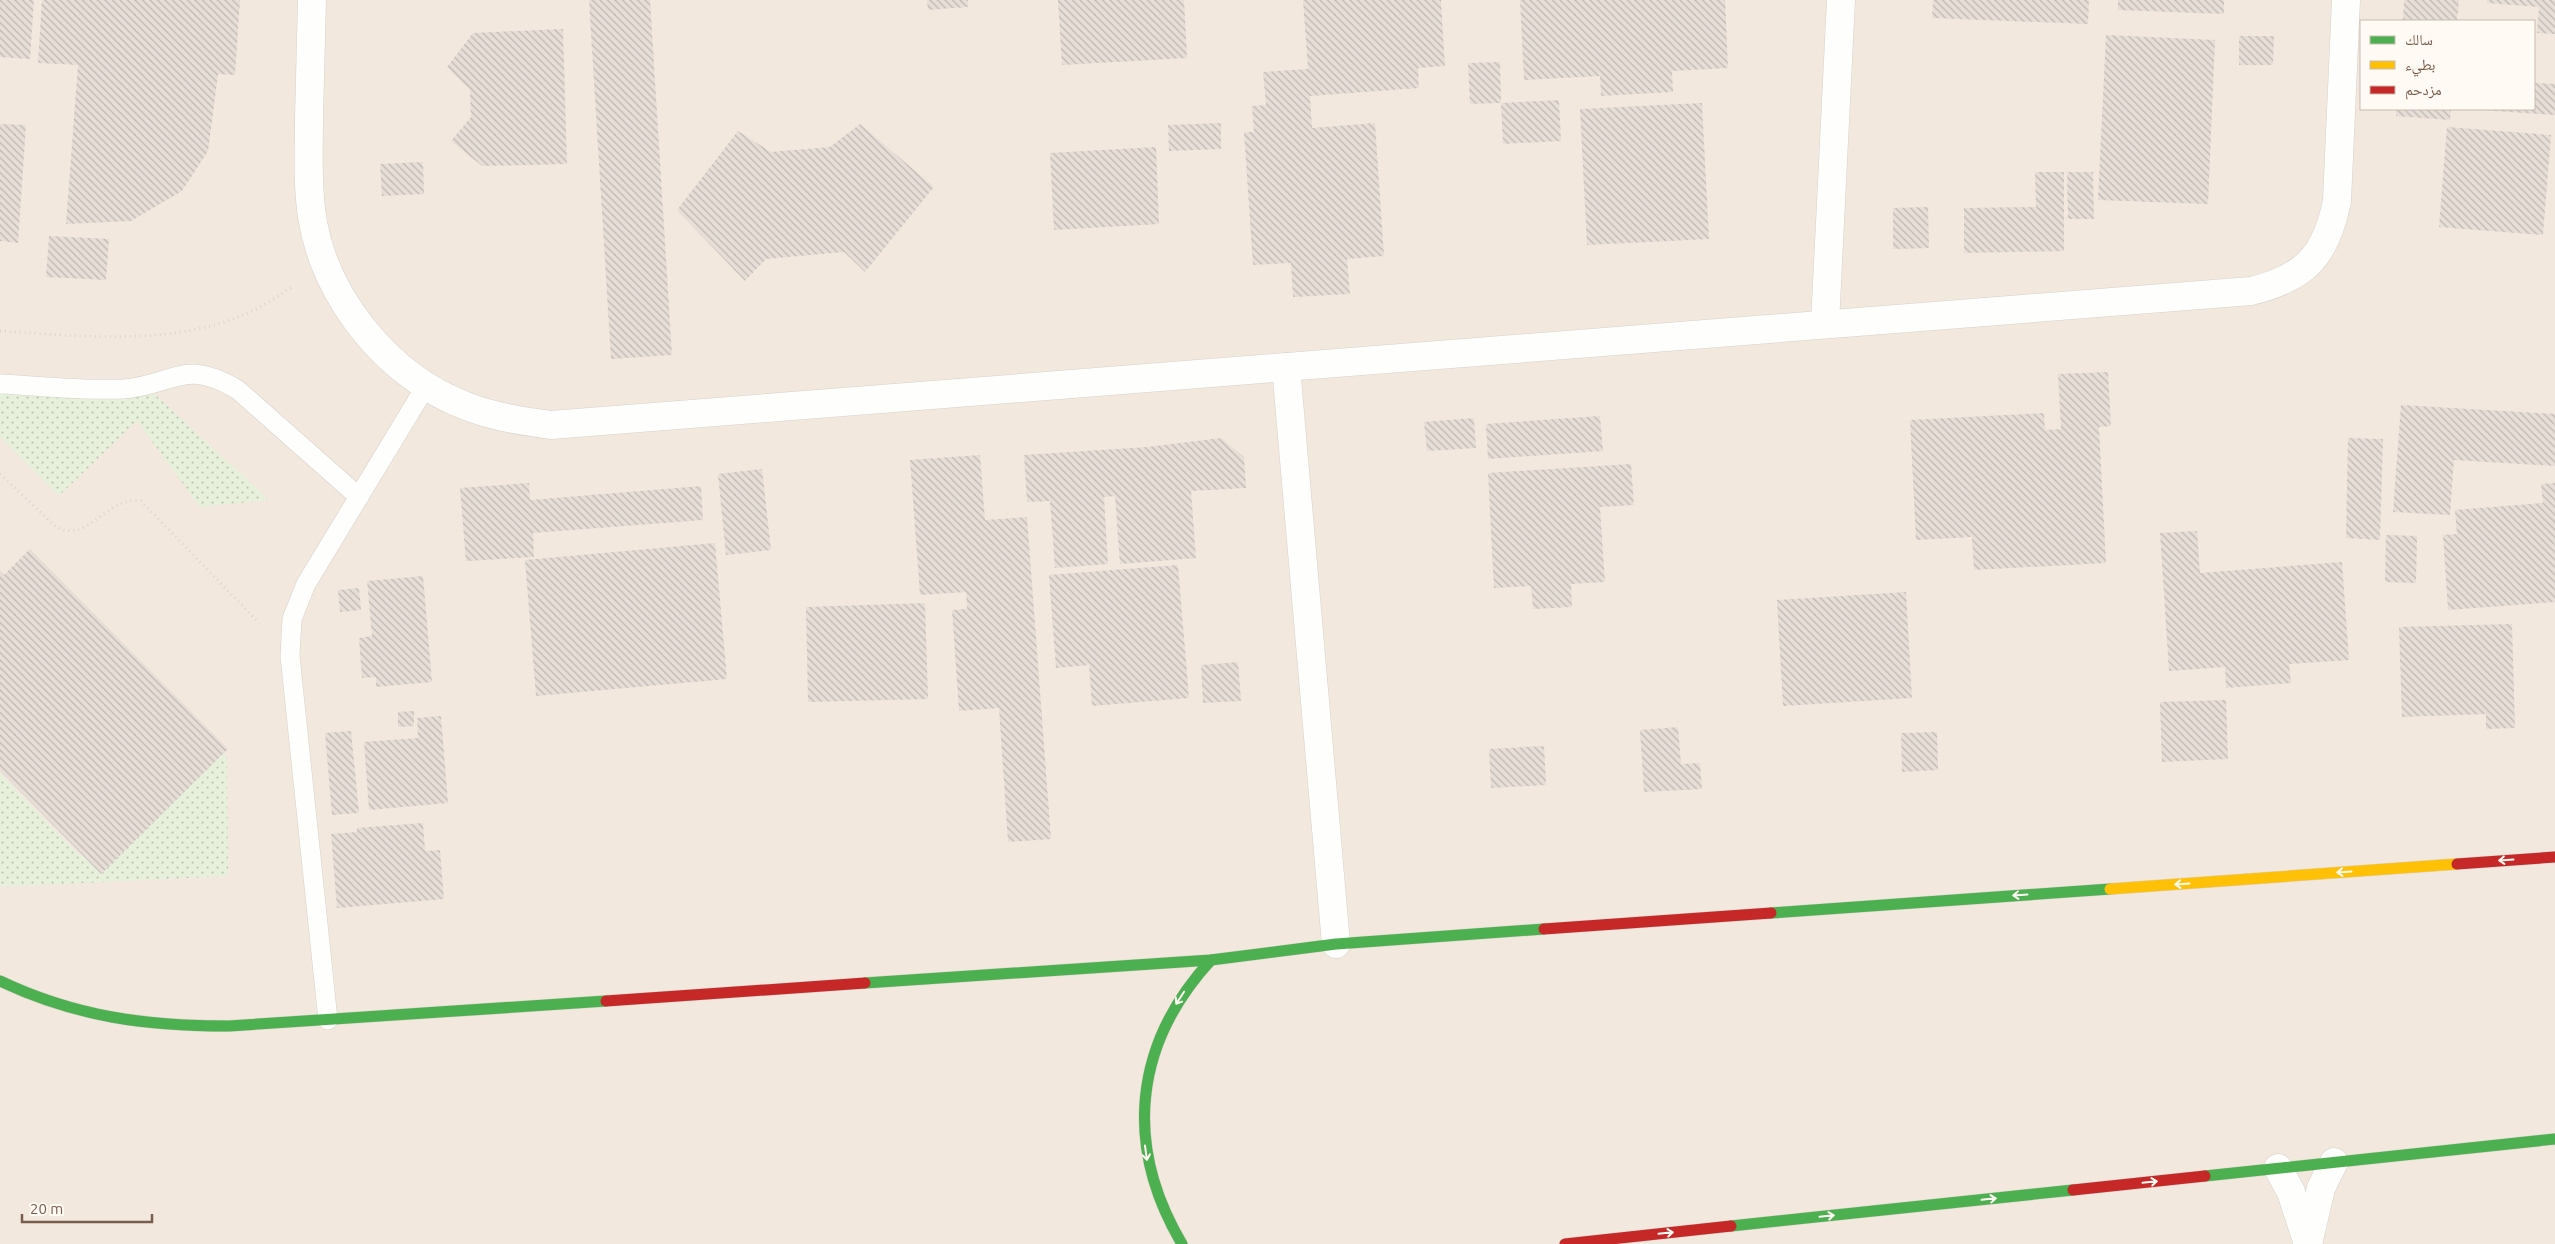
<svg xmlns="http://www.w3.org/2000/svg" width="2555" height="1244" font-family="Ubuntu,'Noto Naskh Arabic',sans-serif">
	<defs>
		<pattern id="grass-dots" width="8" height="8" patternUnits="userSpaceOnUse" patternTransform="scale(1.25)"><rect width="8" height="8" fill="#e7f0db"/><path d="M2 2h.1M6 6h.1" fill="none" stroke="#c0c6b4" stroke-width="1.8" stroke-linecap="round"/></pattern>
		<pattern id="building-back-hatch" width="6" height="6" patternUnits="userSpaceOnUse" patternTransform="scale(1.25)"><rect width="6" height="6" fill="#e6ded7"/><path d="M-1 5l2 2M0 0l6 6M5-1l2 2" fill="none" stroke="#bfb7b1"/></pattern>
	</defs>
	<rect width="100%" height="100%" fill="#f9f5f0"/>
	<path fill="#f2e8de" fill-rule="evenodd" d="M0,0h2555v1244h-2555zM2361,21h173v88h-173z"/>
	<g fill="url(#grass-dots)">
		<path d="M148,388l121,112 -69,7 -63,-86 -78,75 -59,-59v-48z"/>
		<path d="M204,736l23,21 1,119 -228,11v-114l80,83z"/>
	</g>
	<g fill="url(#building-back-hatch)">
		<path d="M0,0h34l-4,59 -30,-2z"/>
		<path d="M42,0h198l-5,75 -17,-1 -10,77 -26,40 -51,30 -65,3 12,-159 -40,-2z"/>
		<path d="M589,0h61l22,355 -61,4z"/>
		<path d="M927,0h41v7l-40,3z"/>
		<path d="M1058,0h126l3,58 -125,7z"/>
		<path d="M1303,0h138l4,66 -27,2 1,20 -109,8 2,32 63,-5 9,133 -37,3 3,35 -57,3 -2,-34 -38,2 -9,-133h10l-2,-26 14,-1 -3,-33 45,-3z"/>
		<path d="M1520,0h205l3,68 -56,3 1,21 -72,4 -1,-20 -76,4z"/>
		<path d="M1933,0h156l-1,24 -156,-6z"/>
		<path d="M2118,0h106v14l-106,-4z"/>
		<path d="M2404,0h55l-2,21h-54z"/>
		<path d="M2487,0h68v34l-18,-1 2,-26 -52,-4z"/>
		<path d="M563,29l4,135 -85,2 -31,-25 20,-24 -1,-27 -23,-23 26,-34z"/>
		<path d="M2106,35l109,5 -7,164 -110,-4z"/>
		<path d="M2239,36h35l-1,29h-34z"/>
		<path d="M1500,62l1,41 -31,1 -2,-41z"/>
		<path d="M2534,83l21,1v31l-75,-5 54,-1z"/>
		<path d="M1559,100l2,41 -58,3 -2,-41z"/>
		<path d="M1702,103l7,136 -122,6 -7,-136z"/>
		<path d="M2396,109h55l-1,11 -54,-4z"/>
		<path d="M1221,123v26l-52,2 -1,-26z"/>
		<path d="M0,124l26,1 -8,118 -18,-2z"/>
		<path d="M860,124l74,63 -69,85 -21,-20 -78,7 -21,22 -68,-71 61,-79 33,21 59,-5z"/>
		<path d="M2447,127l104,8 -8,100 -104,-8z"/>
		<path d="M1156,147l3,77 -105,6 -4,-77z"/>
		<path d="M423,162l1,32 -42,2 -2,-32z"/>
		<path d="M2035,172h29v79l-100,2v-45l72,-1z"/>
		<path d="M2067,172h26l1,47h-26z"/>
		<path d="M1928,207l1,41 -36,1v-41z"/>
		<path d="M49,236l60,3 -3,41 -60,-3z"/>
		<path d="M2108,372l3,54 -12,1 7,136 -132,7 -2,-33 -56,3 -6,-120 134,-7 1,17 16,-1 -3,-55z"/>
		<path d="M2401,405l154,9v52l-101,-6 -4,55 -57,-3z"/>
		<path d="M1600,416l3,35 -115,8 -2,-35z"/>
		<path d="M1474,418l2,30 -49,3 -3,-29z"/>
		<path d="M1221,438l23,19 2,31 -55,3 5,67 -76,6 -5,-68 -11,1 4,67 -53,4 -5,-67 -23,1 -3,-47 123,-8z"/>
		<path d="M2348,438l35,1 -3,101 -34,-2z"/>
		<path d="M980,455l5,65 42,-3 24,322 -43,3 -9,-134 -40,3 -7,-101 15,-1 -1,-17 -46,3 -10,-135z"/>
		<path d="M1631,464l3,41 -34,2 5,75 -34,2 1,23 -39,2 -2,-23 -37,2 -6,-115z"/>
		<path d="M762,469l9,81 -45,5 -8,-81z"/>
		<path d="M529,483l1,17 171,-14 2,34 -170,13 1,24 -68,4 -6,-73z"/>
		<path d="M2555,483v119l-107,8 -5,-75 14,-1 -2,-24 88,-7 -2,-19z"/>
		<path d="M2197,531l3,42 142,-11 7,98 -60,4 2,19 -65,5 -1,-21 -56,4 -9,-138z"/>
		<path d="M2386,535l31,1 -1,47 -31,-1z"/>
		<path d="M715,543l12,136 -191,17 -11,-136z"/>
		<path d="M30,549l198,200 -127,125 -101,-103v-200l4,4z"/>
		<path d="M1178,565l11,133 -97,8 -3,-41 -33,3 -7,-93z"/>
		<path d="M423,576l9,106 -56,5v-10l-14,1 -3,-40 13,-2 -5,-55z"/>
		<path d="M359,588l2,22 -21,2 -2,-22z"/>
		<path d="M1906,592l6,106 -129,8 -6,-106z"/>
		<path d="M925,603l3,96 -120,3 -2,-95z"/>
		<path d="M2512,624l3,104 -29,1v-15l-84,3 -3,-90z"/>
		<path d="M1238,662l3,39 -38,2 -2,-38z"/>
		<path d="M2226,700l2,59 -66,3 -2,-60z"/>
		<path d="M414,711v15l-16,1v-15z"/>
		<path d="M441,716l7,87 -79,7 -5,-68 54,-4 -1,-20z"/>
		<path d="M1678,727l3,37 19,-1 2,26 -58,3 -4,-62z"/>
		<path d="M351,731l8,82 -27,2 -7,-82z"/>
		<path d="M1937,732l1,38 -36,2 -1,-39z"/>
		<path d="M1544,746l2,39 -55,3 -2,-39z"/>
		<path d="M423,823l2,28 15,-1 4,49 -107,9 -6,-74 26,-2v-4z"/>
	</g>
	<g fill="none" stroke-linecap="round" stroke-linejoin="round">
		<defs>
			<g id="lane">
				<path d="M0,384c40,2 83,7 124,5 50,-4 60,-32 114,1l121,107"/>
				<path d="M328,1020l-38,-364 2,-37 14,-35 120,-198"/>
			</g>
			<g id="street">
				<path d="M312,0c-1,39 -2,79 -3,118 0,32 -2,66 3,98 12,82 77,161 154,190 28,11 56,15 85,19l1700,-134c54,-13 75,-35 86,-90l9,-201"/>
				<path d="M1825,324l16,-324"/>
				<path d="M1286,367l50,577"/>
				<path d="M2278,1168l13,24 16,49"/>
				<path d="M2308,1244l13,-56 13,-26"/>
			</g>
			<g id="fast">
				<path d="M1771,913l339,-24"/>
				<path d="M0,981c76,36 146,45 229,45l377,-25"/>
				<path d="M865,983l346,-23 125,-16 208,-15"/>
				<path d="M2205,1176l350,-37"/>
				<path d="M1731,1226l342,-36"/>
				<path d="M1182,1244c-58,-98 -49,-199 29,-284"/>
			</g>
			<path id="slow" d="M2110,889l347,-25"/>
			<g id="jam">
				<path d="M2457,864l98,-7"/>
				<path d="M1544,929l227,-16"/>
				<path d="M606,1001l259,-18"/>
				<path d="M2073,1190l132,-14"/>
				<path d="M1565,1244l166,-18"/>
			</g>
		</defs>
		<use href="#lane" stroke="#d7d1cb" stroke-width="20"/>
		<use href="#street" stroke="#d7d1cb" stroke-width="29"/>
		<use href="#fast" stroke="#d9d2cb" stroke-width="12"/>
		<use href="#slow" stroke="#d9d2cb" stroke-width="12"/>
		<use href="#jam" stroke="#d9d2cb" stroke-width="12"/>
		<g stroke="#dcd5d0" stroke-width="3" stroke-dasharray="1 4" stroke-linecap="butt">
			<path d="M0,331c81,5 172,16 248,-18 16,-7 31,-18 46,-27"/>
			<path d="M0,474l56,53c32,17 52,-32 85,-26l118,122"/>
		</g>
		<use href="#lane" stroke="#fefefd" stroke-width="19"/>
		<use href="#street" stroke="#fefefd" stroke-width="28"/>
		<use href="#fast" stroke="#4caf50" stroke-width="11"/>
		<use href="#slow" stroke="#ffc107" stroke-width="11"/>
		<use href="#jam" stroke="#c62828" stroke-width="11"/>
	</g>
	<defs><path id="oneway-shaft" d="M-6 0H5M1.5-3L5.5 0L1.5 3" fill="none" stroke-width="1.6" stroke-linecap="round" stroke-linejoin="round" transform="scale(1.25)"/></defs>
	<g stroke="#fffaf3">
		<use href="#oneway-shaft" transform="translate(2506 860) rotate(176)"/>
		<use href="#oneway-shaft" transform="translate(2344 872) rotate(176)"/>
		<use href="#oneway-shaft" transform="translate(2182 884) rotate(176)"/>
		<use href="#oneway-shaft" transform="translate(2020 895) rotate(176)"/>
		<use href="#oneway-shaft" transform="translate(1180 998) rotate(123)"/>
		<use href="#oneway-shaft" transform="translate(1146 1153) rotate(82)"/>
		<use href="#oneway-shaft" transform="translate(2150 1182) rotate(-6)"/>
		<use href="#oneway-shaft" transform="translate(1989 1199) rotate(-6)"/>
		<use href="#oneway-shaft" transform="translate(1827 1216) rotate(-6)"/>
		<use href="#oneway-shaft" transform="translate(1666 1233) rotate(-6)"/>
	</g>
	<rect x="2360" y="20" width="175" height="90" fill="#fffaf3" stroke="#cabbb1"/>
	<rect x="2370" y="36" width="25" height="8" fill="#4caf50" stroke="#cabbb1"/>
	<text x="2405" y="45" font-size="15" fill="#7a5c4d">سالك</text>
	<rect x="2370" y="61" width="25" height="8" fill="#ffc107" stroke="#cabbb1"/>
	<text x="2405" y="70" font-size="15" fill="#7a5c4d">بطيء</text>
	<rect x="2370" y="86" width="25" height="8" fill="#c62828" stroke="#cabbb1"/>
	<text x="2405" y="95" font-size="15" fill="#7a5c4d">مزدحم</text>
	<path d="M22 1214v8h130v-8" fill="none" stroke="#7a5c4d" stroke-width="2.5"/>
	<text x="30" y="1214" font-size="15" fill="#7a5c4d" stroke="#fffaf3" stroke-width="4" paint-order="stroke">20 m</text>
</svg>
